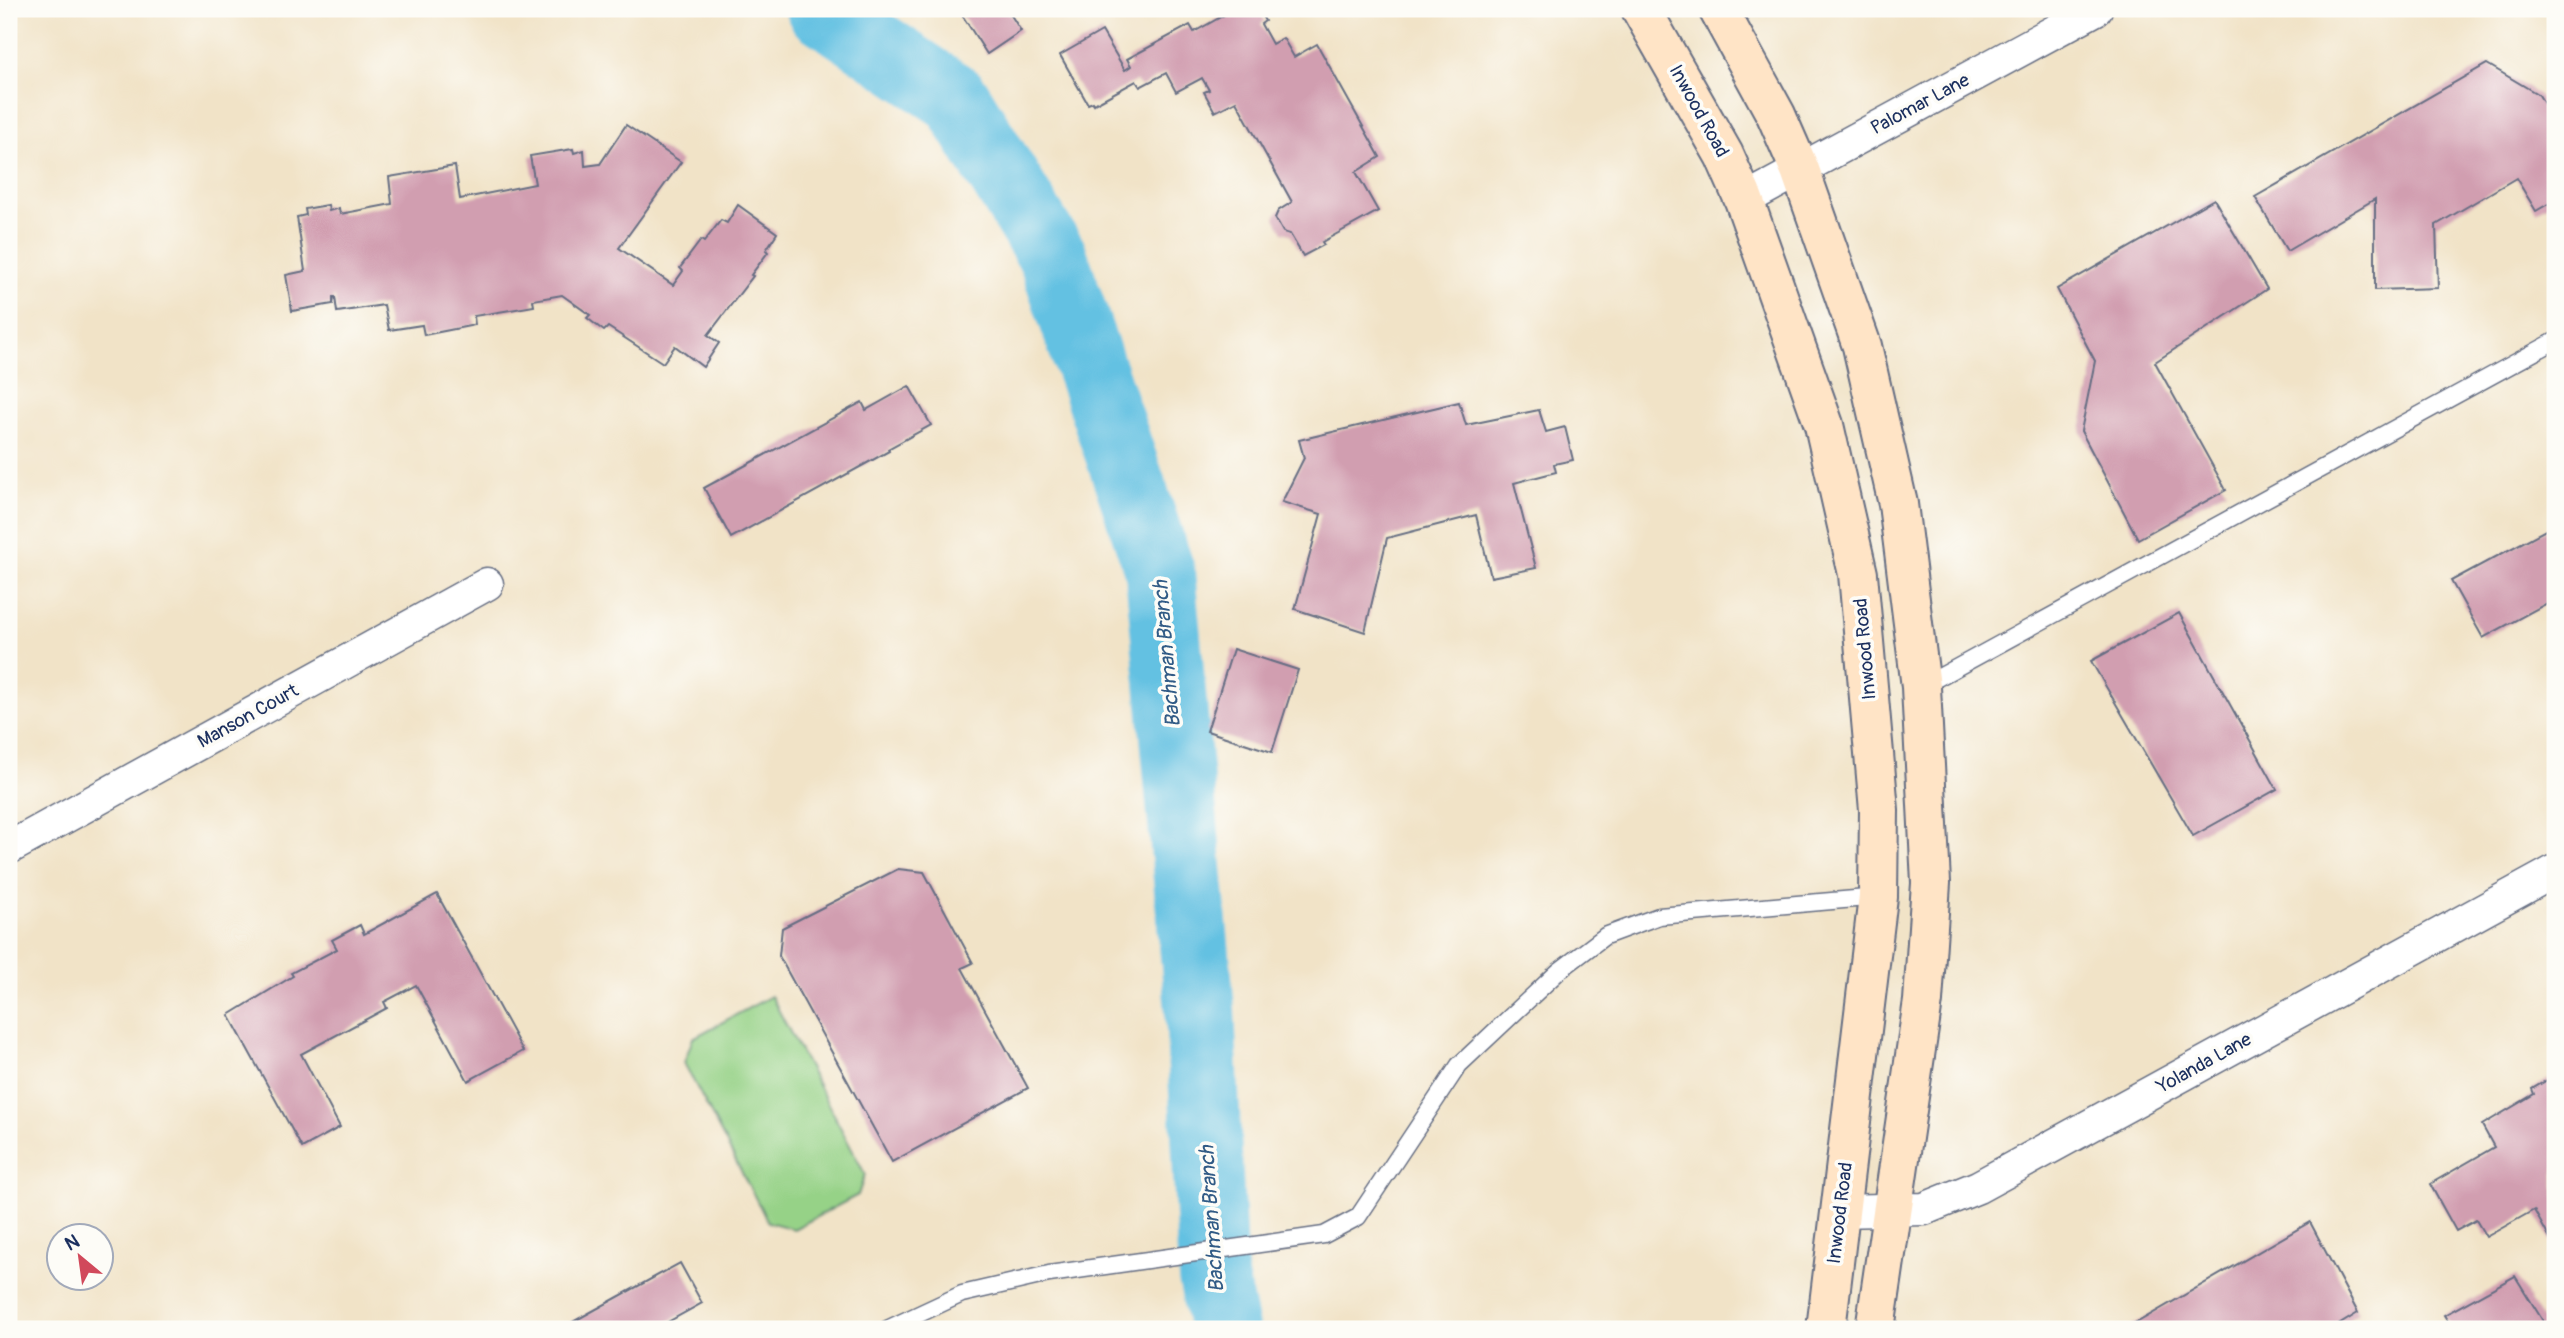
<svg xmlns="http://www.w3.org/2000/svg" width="2564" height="1338" font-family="Pangolin,sans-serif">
	<rect width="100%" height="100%" fill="#fdfcf7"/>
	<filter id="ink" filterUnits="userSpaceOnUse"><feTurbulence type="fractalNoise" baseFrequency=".0143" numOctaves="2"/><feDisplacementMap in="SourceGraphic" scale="14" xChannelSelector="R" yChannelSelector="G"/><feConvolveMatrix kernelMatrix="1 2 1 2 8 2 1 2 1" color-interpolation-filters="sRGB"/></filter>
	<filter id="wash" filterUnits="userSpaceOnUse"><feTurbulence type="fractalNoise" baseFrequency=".00686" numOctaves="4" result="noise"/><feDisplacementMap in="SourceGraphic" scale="28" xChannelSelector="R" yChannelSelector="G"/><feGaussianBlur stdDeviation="1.57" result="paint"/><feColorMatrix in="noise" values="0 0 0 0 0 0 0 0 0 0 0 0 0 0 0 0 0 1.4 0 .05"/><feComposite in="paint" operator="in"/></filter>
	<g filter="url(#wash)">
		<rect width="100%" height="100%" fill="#f1e3c7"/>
		<path fill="#96d287" stroke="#588072" stroke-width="2" d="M771,996l94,178 -7,21 -64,34 -26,-7 -84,-159 9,-25z"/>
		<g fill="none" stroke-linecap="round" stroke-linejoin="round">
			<path stroke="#64c1e2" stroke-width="70" d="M821,9l135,90 97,158 107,315 40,438 13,267 11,52"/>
		</g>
		<g id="blocks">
			<g fill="#d19eb0">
				<path d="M963,9h44l14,22 -34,23 -25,-39 3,-3z"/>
				<path d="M1235,9h23l7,12 -4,3 11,20 11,-6 11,19 23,-13 63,113 -24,15 22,39 -56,31 2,3 -21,11 -13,-22 -7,-2 -8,-14 3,-7 14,-9 -56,-101 -21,11 -11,-20 5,-2 -7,-12 -26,14 -10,-19 -26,14 -4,-6 -42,23 -1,-2 -5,2 -28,-49 42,-24 23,39 6,-4 -4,-7 63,-34 4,7z"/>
				<path d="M2487,64l52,31 16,27v78l-19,11 -20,-33 -80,47 2,63 -63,2v-91l-88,52 -32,-54z"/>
				<path d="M626,125l55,37 -62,86 54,37 10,-14 -3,-3 21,-28 3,2 17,-22 6,3 11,-18 39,28 -11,17 2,2 -17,23 2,1 -45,59 11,8 -16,24 -28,-21 -12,17 -55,-36 -4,4 -17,-13 3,-3 -28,-20 -29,5 1,6 -60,10 1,9 -51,10 -2,-10 -33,5 -5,-25 -47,7 -2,-15h-2v7l-41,7 -6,-36 19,-4 -8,-54 9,-2 -1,-6 23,-4 1,6 10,-3 1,6 52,-10 -3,-27 66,-11 5,33 75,-15 -5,-28 43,-7 1,4 10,-3 1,16 15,-2z"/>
				<path d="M2214,199l53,90 -112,73 71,128 -88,49 -57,-108 14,-70 -38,-72z"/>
				<path d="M909,386l22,39 -43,24 1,2 -158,87 -27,-50 158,-86 4,8z"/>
				<path d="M1459,402l7,23 73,-15 7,22 19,-5 8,33 -19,4 2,8 -42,11 22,85 -45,9 -15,-62 -89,23 -22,94 -70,-23 26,-95 -39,-12 22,-44 -5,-18z"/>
				<path d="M2555,525v74l-72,39 -32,-57z"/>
				<path d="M2179,613l98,176 -84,47 -102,-175z"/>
				<path d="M1233,649l65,21 -26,82 -65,-21z"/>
				<path d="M898,869l26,3 49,91 -11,5 66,120 -136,74 -113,-206 3,-28z"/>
				<path d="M437,894l86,157 -55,30 -52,-96 -32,17 3,6 -86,46 39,73 -38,21 -73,-133 64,-39 -2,-3 46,-24 -5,-9 28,-15 4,9z"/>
				<path d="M2549,1079l4,7 2,-1v163l-21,-38 -48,27 -10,-17 -20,11 -26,-47 64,-37 -12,-22 52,-31 -2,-5z"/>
				<path d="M2310,1222l48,91 -26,16h-206z"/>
				<path d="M680,1263l22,40 -47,26h-95z"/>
				<path d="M2515,1276l33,53h-95l-9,-14z"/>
			</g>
		</g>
	</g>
	<g filter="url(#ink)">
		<use href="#blocks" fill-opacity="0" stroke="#666e83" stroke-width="2"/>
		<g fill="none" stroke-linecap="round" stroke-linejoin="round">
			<defs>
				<g id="lane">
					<path d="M1921,687l634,-346"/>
					<path d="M887,1329l75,-35 87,-20 275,-39 34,-18 101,-152 100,-94 46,-35 54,-20 219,-19"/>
				</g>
				<g id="street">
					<path d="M1744,200l352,-191"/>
					<path d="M9,848l478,-264"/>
					<path d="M1840,1211l84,-2 54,-22 577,-316"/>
				</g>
				<g id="secondary">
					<path d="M1641,9l83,146 20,45 80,225 34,149 21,236 -1,87 -52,432"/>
					<path d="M1718,9l58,106 24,55 62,176 36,158 23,183 10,196 -8,118 -48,328"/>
				</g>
			</defs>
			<use href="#lane" stroke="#666e83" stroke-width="19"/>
			<use href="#street" stroke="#666e83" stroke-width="35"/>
			<use href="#secondary" stroke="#666e83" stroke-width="42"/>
			<use href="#lane" stroke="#fff" stroke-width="16"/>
			<use href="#street" stroke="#fff" stroke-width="32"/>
			<use href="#secondary" stroke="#ffe4c6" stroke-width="38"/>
		</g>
	</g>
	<g text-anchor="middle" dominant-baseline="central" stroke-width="7" stroke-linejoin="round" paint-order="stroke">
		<g font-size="19" fill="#1b2f5e" stroke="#fdfcf7">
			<text transform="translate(1920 104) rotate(-28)">Palomar Lane</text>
			<text transform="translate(1699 111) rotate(61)">Inwood Road</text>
			<text transform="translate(1865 649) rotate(-95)">Inwood Road</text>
			<text transform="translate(248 716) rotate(-29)">Manson Court</text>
			<text transform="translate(2204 1063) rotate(-29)">Yolanda Lane</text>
			<text transform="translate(1840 1213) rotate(-83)">Inwood Road</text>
		</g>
		<g font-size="21" font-style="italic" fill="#315b86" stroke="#fdfcf7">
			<text transform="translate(1167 654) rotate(-95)">Bachman Branch</text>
			<text transform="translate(1212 1219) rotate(-94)">Bachman Branch</text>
		</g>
	</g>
	<rect width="2564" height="1338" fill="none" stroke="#fdfcf7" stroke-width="35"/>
	<g transform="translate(80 1257) rotate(331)"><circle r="33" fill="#fdfcf7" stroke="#a3aaba" stroke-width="2"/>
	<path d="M0-5L12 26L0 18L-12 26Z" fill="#d1495b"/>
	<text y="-10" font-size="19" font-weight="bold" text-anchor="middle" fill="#1b2f5e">N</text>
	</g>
</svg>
